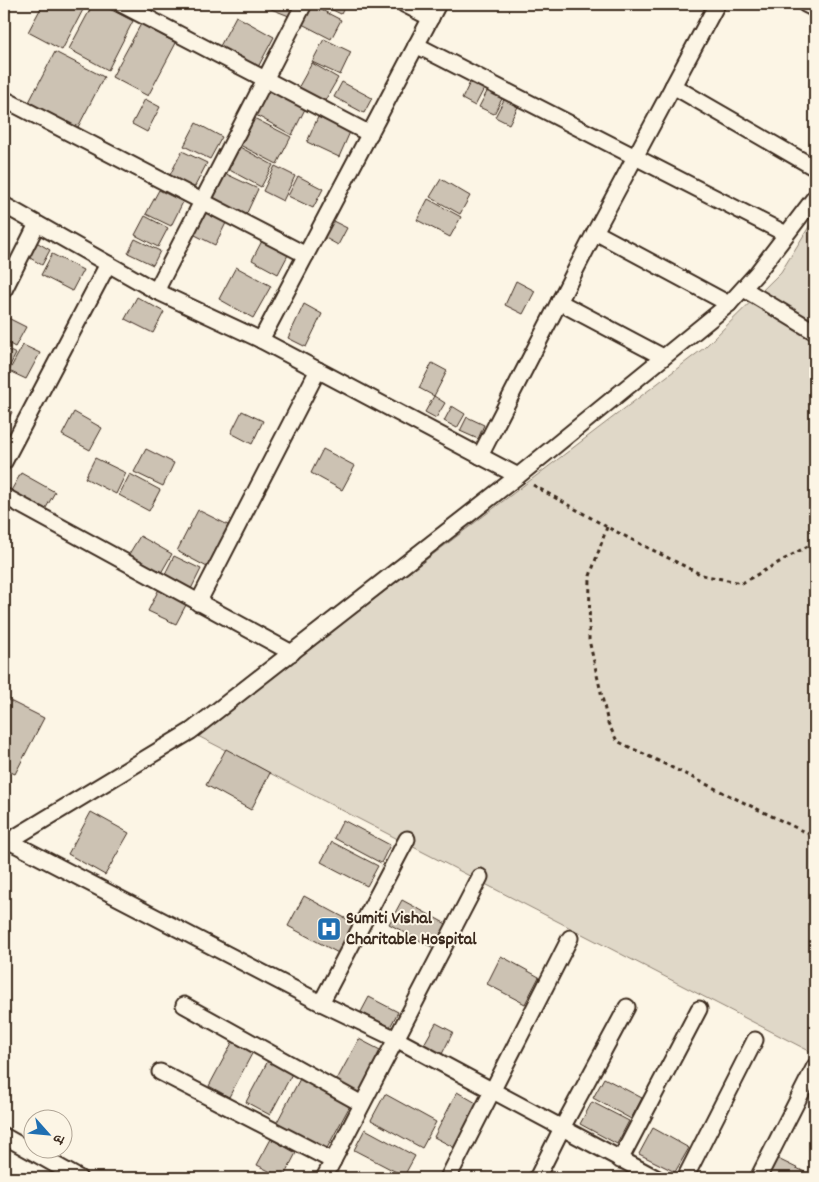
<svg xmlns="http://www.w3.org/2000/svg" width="819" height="1182" font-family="Dekko,'Playpen Sans Deva',sans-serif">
	<rect width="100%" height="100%" fill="#fcf5e5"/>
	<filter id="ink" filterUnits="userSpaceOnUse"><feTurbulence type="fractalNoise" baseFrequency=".02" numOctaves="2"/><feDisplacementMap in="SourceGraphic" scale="10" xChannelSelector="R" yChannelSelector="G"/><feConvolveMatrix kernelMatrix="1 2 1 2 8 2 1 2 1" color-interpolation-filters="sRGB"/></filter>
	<g filter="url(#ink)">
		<path fill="#e0d8c8" stroke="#8e8173" d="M815,217v837l-619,-319 508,-387 77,-76z"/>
		<g fill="#ccc2b3" stroke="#3b2a1e">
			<path d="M43,4h43l-24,46 -34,-18z"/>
			<path d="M93,4h7l33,17 -25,49 -39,-21z"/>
			<path d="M261,4h33l-5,12 -28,-11z"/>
			<path d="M320,4h26l-5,10z"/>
			<path d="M312,5l29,15 -10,19 -29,-15z"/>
			<path d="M236,16l38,21 -17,32 -38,-21z"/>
			<path d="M4,22l5,2 -5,10z"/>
			<path d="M141,24l35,19 -28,53 -36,-19z"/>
			<path d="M324,39l27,13 -11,23 -28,-13z"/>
			<path d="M55,52l49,25 -27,52 -49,-25z"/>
			<path d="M312,63l26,15 -15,26 -26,-14z"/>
			<path d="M473,76l14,7 -12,23 -13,-7z"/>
			<path d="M342,82l30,16 -8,15 -30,-16z"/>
			<path d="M490,86l15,7 -11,21 -15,-7z"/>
			<path d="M267,89l38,20 -13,26 -38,-21z"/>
			<path d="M507,94l14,7 -12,23 -14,-7z"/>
			<path d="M145,99l15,8 -13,25 -15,-8z"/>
			<path d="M252,117l39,20 -14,27 -39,-20z"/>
			<path d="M318,117l32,15 -11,25 -32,-15z"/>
			<path d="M196,123l26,14 -12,22 -26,-13z"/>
			<path d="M4,142l5,2 -5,10z"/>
			<path d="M236,145l37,20 -12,22 -37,-20z"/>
			<path d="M182,151l25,12 -14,27 -24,-13z"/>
			<path d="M275,166l20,10 -12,25 -20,-10z"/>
			<path d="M222,172l36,17 -13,28 -36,-17z"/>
			<path d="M298,176l25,13 -10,19 -25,-12z"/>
			<path d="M441,179l29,17 -10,18 -30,-17z"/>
			<path d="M159,190l24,12 -12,24 -25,-12z"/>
			<path d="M428,199l33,18 -11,20 -33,-17z"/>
			<path d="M204,209l23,12 -12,24 -24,-12z"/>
			<path d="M145,216l23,12 -10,19 -23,-12z"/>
			<path d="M329,219l18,9 -9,17 -18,-10z"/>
			<path d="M135,239l25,12 -7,14 -25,-12z"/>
			<path d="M263,239l26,14 -11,21 -26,-14z"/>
			<path d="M33,240l17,10 -8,15 -17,-10z"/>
			<path d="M52,254l31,16 -11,21 -31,-16z"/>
			<path d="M236,267l35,19 -18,32 -34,-19z"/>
			<path d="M516,281l19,10 -12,23 -18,-9z"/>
			<path d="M137,297l27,15 -11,21 -28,-14z"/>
			<path d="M304,304l18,10 -16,33 -18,-9z"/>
			<path d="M4,316l22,11 -11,20 -11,-6z"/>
			<path d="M23,345l17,8 -14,26 -17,-8z"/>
			<path d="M4,348l12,6 -8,15 -4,-2z"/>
			<path d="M432,363l15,8 -13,25 -15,-8z"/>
			<path d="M434,396l11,7 -9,15 -11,-6z"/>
			<path d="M452,406l13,8 -8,14 -13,-7z"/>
			<path d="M4,407l8,5 -8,16z"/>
			<path d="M242,411l21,10 -11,23 -21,-11z"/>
			<path d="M74,412l28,16 -12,22 -28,-15z"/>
			<path d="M467,417l17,8 -6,14 -18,-8z"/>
			<path d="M146,449l28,14 -11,23 -29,-14z"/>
			<path d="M323,449l32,17 -13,24 -31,-17z"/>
			<path d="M95,458l31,15 -10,21 -31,-16z"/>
			<path d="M21,473l34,19 -13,23 -34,-19z"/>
			<path d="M130,474l30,16 -11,21 -30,-16z"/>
			<path d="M198,510l32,16 -21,42 -32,-17z"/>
			<path d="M140,536l32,18 -14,24 -32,-19z"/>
			<path d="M174,556l27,13 -11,22 -27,-13z"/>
			<path d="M159,589l28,14 -11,21 -28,-13z"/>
			<path d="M4,698l40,20 -29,56 -11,-5z"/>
			<path d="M226,749l44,24 -19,37 -45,-25z"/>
			<path d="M91,812l38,21 -24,42 -37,-21z"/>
			<path d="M343,820l47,25 -9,18 -47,-25z"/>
			<path d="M332,842l46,24 -11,20 -46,-24z"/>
			<path d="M304,896l54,29 -16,30 -54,-29z"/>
			<path d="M402,900l50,27 -13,24 -50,-27z"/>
			<path d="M501,956l38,21 -14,27 -38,-20z"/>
			<path d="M369,997l29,15 -8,15 -29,-15z"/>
			<path d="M436,1023l17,9 -12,24 -18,-10z"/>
			<path d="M234,1039l20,11 -25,47 -20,-11z"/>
			<path d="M359,1039l23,12 -25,46 -23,-12z"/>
			<path d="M270,1057l24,13 -24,45 -24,-13z"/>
			<path d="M302,1075l50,27 -26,48 -50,-26z"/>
			<path d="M604,1078l38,20 -11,21 -38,-21z"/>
			<path d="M457,1092l21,12 -23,44 -21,-11z"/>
			<path d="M385,1094l51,28 -14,26 -51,-28z"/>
			<path d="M592,1102l37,19 -12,23 -37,-20z"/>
			<path d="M653,1128l36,20 -14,24 -36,-18z"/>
			<path d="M365,1129l50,27 -11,20 -50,-26z"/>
			<path d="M271,1139l25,14 -13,25 -26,-13z"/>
			<path d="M776,1158l39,19v1h-49z"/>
			<path d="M259,1172l12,6h-16z"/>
		</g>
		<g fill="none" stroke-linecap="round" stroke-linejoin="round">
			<defs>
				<g id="minor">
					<path d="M121,4l249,130"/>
					<path d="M404,4l27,14"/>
					<path d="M805,4l10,5"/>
					<path d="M416,45l370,189"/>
					<path d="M673,86l142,82"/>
					<path d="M4,99l302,156"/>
					<path d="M4,205l152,86 105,49 257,136"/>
					<path d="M595,232l134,72"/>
					<path d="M744,289l71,43"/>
					<path d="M4,290l33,-66"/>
					<path d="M156,291l148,-287"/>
					<path d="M559,302l104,55"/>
					<path d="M261,340l177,-336"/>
					<path d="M480,456l115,-224 122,-228"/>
					<path d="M4,462l104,-198"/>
					<path d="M4,496l288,157"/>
					<path d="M198,603l120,-233"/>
					<path d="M9,841l312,162 75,36 260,139"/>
					<path d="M4,844l187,-113 327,-255 211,-172 28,-31 58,-76"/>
					<path d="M321,1003l86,-164"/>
					<path d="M184,1005l178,99"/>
					<path d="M160,1072l173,89"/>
					<path d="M4,1136l75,42"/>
					<path d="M620,1160l79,-151"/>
					<path d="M324,1178l156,-301"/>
					<path d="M448,1178l122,-240"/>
					<path d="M537,1178l25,-50 65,-121"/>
					<path d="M685,1178l70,-138"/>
					<path d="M758,1178l57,-112"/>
				</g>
			</defs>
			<use href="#minor" stroke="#3b2a1e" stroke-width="19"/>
			<g stroke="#3b2a1e" stroke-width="3" stroke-dasharray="4 4" stroke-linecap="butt">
				<path d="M533,485l74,42 95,48 40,8 73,-41"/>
				<path d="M607,527l-17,49 -1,64 19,83 9,18 198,96"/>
			</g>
			<use href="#minor" stroke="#fcf5e5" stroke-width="15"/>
		</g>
	</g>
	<defs>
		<symbol id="hospital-square" viewBox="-11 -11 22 22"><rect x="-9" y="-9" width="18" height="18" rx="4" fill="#1f6fb2" stroke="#fcf5e5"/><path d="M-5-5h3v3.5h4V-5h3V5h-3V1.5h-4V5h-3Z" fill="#fff"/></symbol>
	</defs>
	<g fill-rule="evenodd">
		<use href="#hospital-square" x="315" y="915" width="28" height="28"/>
	</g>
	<g text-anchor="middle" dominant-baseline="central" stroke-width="4" stroke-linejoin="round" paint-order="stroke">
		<g font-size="18" font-weight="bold" fill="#3b2a1e" stroke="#fcf5e5" text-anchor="start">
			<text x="346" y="919">Sumiti Vishal<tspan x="346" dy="21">Charitable Hospital</tspan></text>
		</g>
	</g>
	<rect width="819" height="1182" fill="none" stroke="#fcf5e5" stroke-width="20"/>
	<rect x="10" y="10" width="799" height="1162" fill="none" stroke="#3b2a1e" stroke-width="2" filter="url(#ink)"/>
	<g transform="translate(48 1134) rotate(117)"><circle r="24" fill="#fcf5e5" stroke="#afa495"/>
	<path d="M0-4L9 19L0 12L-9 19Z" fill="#1f6fb2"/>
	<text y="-8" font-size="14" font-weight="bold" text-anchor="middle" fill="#3b2a1e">उ</text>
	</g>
</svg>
